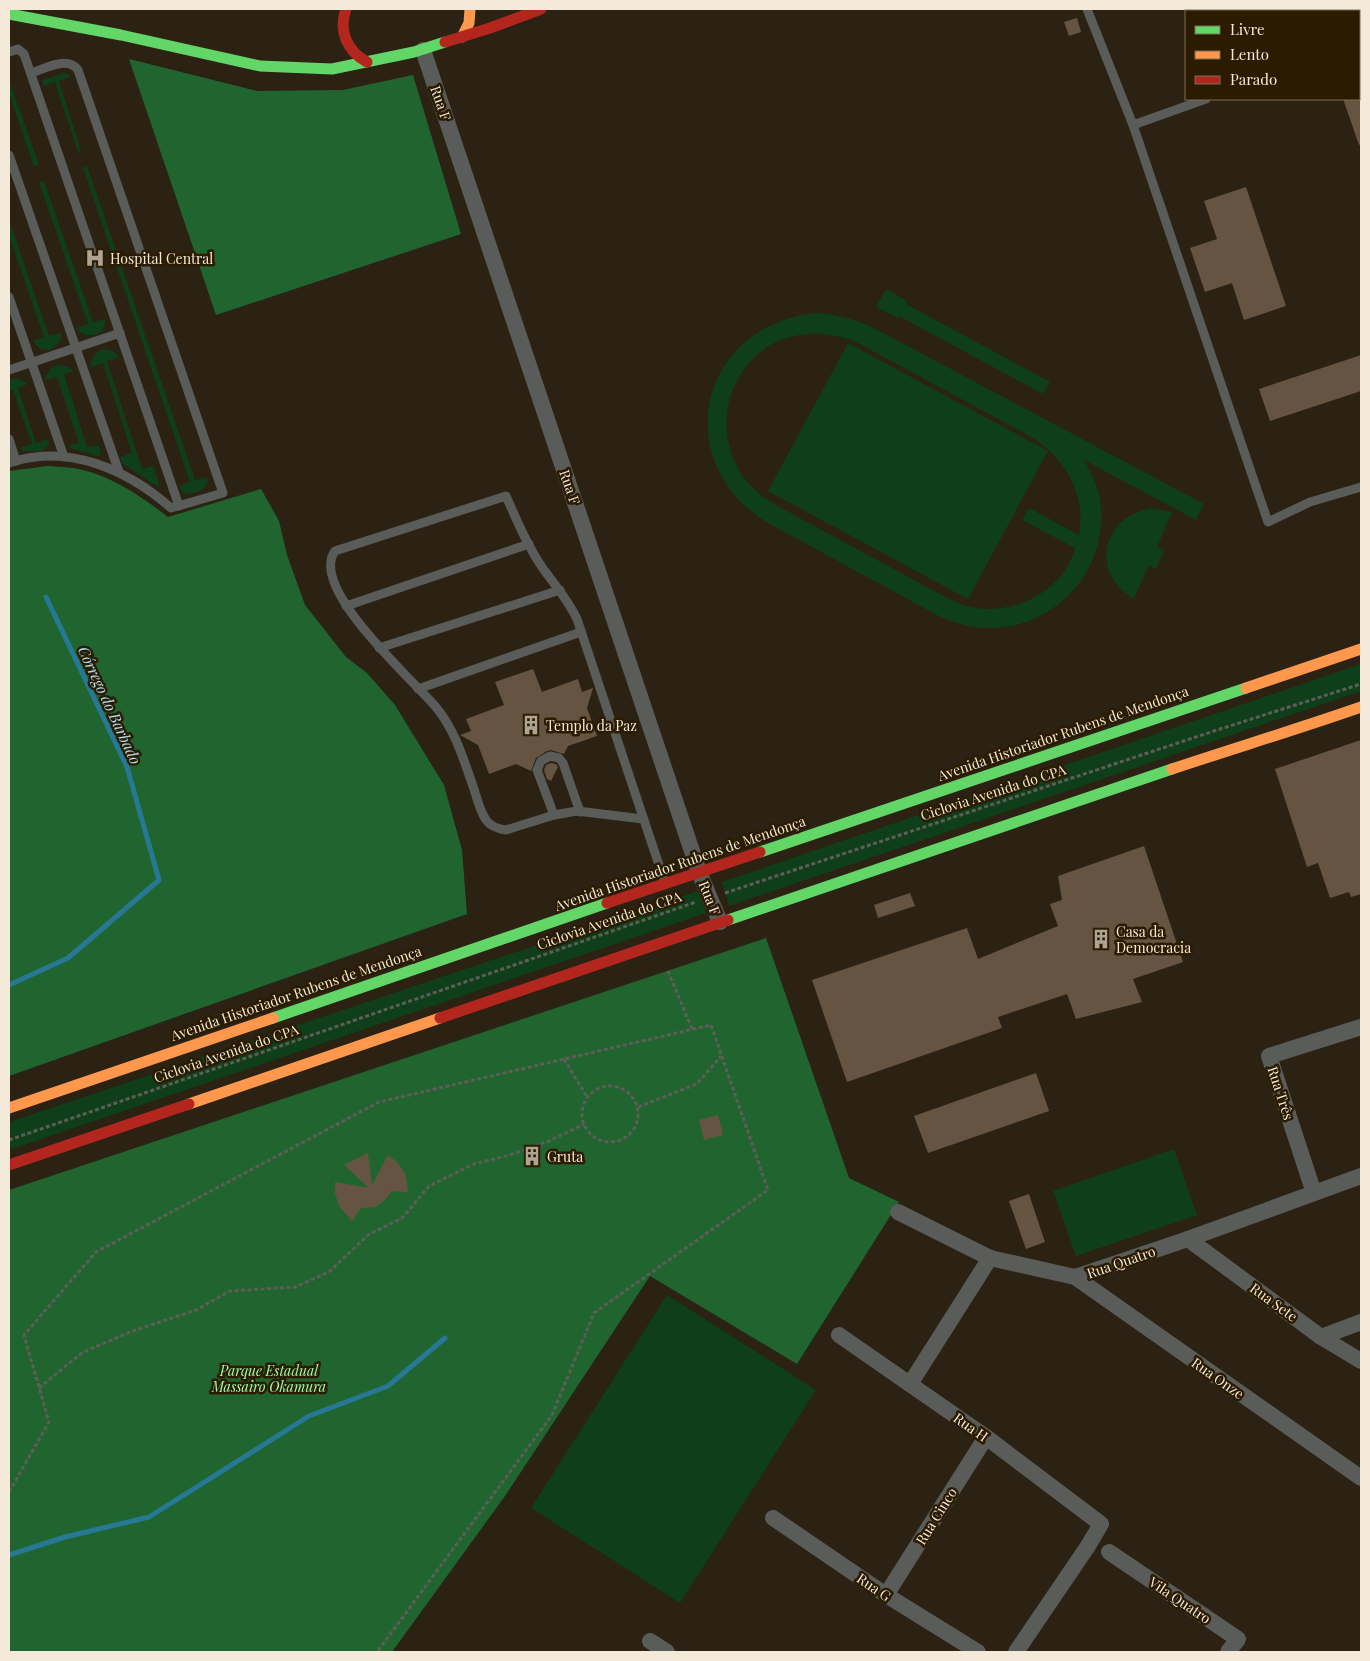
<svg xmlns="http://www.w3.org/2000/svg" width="1370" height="1661" font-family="'Playfair Display',serif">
	<rect width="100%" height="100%" fill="#2b2213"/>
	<g fill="#0e3f1a" fill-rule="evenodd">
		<path d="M64,73l5,1 1,3 -11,4 22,70 -3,1 -23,-70 -12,4v-6z"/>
		<path d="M9,80l30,85 -5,1 -25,-73z"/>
		<path d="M87,166l108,314 12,-3c3,13 -13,18 -24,16l-4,-7 11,-4 -107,-314z"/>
		<path d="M44,181l49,141 12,-3c2,18 -19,21 -29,9l12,-4 -49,-142z"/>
		<path d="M9,220l40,116 12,-3c1,8 -4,13 -11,17l-11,-2 -6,-7 11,-4 -35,-102z"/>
		<path d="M886,289l21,12 -1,3 144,78 -7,12 -144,-78 -1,2 -22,-11z"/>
		<path d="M820,313c18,2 33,6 50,13l334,178 -8,16 -112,-60c7,12 14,26 16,41 10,67 -43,127 -110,127 -18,1 -34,-5 -51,-12l-171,-93c-102,-62 -68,-202 52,-210zM816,333l30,5 14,6 173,94c33,22 53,56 46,97l-50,-27 -7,12 53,28c-11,42 -58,66 -99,60 -10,-1 -20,-6 -29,-10l-173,-94c-9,-6 -17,-11 -24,-19 -39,-43 -28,-112 22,-141 14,-7 29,-10 44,-11z"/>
		<path d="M848,343l200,108 -80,148 -200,-108z"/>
		<path d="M104,349l9,2 6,6 -12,4 35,108 11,-3 7,20 -5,-1 -33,-22 -2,-6 12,-4 -29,-90 -12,4c0,-10 4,-15 13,-18z"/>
		<path d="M57,365l10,1 7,5 -10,3 23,73 12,-2 2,10 -2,1 -29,-8 -1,-3 10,-2 -22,-66 -13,3 6,-11z"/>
		<path d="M18,378l10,6 -10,4 18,55 12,-4 1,5 -6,7h-20l-3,-3 12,-4 -19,-54 -4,1v-11z"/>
		<path d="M1152,508l20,4 -15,35 7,3 -8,19 -8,-3 -14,33c-9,-6 -17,-12 -22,-22 -17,-33 7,-64 40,-69z"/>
		<path d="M1361,664v27l-632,215 -7,-24z"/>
		<path d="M698,891l8,22 -697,237v-28z"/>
		<path d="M1174,1149l23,66 -121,41 -23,-65z"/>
		<path d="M667,1295l149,95 -136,213 -149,-95z"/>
	</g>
	<g fill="#206530">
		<path d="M129,59l128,32 86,-1 70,-15 48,159 -245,81z"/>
		<path d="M48,466c11,1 24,1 35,4 32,8 59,27 85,47l93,-28 18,32 8,34 18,50 41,52 21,16 28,32 49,80 18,65 5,64 -458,162v-605z"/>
		<path d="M766,938l83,240 50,24 -102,162 -147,-88 -145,220 -113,156h-383v-462z"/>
	</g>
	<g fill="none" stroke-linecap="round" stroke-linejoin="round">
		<g stroke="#267895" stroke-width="5">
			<path d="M9,985l59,-27 91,-78 -32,-113 -81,-170"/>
			<path d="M9,1555l56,-18 84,-20 160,-101 79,-30 57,-48"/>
		</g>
	</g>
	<g fill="#665443">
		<path d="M1077,18l4,14 -12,4 -5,-14z"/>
		<path d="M1343,99h18v45l-2,1z"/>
		<path d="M1246,187l40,119 -42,14 -12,-37 -27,9 -15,-44 27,-9 -13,-38z"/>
		<path d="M1361,355v36l-91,30 -11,-32z"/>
		<path d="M533,669l9,23 36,-13 4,13 11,-4 -6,20 10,28 -29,10 -4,8 -13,-4 -4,1 -11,7 -5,13 -15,-7 -27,10 -11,-29 -18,-10 11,-4 -5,-12 38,-14 -9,-23z"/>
		<path d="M1361,740v154l-10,3 -2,-5 -19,6 -12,-35 -11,4 -32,-98z"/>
		<path d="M551,763l5,1 2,3 -7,14 -4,-2 -3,-9 2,-5z"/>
		<path d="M1144,846l39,116 -50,17 9,23 -66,17 -9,-25 -69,23 4,11 -155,54 -35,-102 155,-52 11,31 80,-33 -8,-22 12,-4 -4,-24z"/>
		<path d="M910,893l5,13 -37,12 -4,-13z"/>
		<path d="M1036,1073l13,38 -121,42 -14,-37z"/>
		<path d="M718,1115l5,20 -19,5 -5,-20z"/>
		<path d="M536,1147l5,14 -14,4 -4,-14z"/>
		<path d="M368,1153l4,32 16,-30 9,7 8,11 3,19 -18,-1 1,1 -7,9 -9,6 -14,1 -9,13 -13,-15 -4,-13v-11l34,6 -25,-23z"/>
		<path d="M1029,1194l16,48 -19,7 -17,-48z"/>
	</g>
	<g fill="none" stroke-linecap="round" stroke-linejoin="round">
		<g stroke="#5e5e57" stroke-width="3" stroke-dasharray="4 2.5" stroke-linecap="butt">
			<path d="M725,893l489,-162 147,-47"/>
			<path d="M668,971l24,58"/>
			<path d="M564,1059l23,38"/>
			<circle cx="610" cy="1114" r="28"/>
			<path d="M638,1107l59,-23 24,-28"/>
			<path d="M9,1140l687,-238"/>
			<path d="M39,1388l44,-36 50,-21 63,-21 34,-19 65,-4 34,-15 39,-37 34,-17 27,-32 45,-22 36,-9 39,-14 35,-17"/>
			<path d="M9,1492l40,-70 -25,-87 72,-83 283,-150 332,-77 57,165 -174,123 -42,102 -175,237"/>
		</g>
		<g stroke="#5a5c59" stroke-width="9">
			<path d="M1087,9l46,116 73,-26"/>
			<path d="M1359,45l2,-1"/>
			<path d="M9,52l9,-3 6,5 155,452"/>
			<path d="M1133,125l135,397 42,-20 51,-15"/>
			<path d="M9,155l110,317"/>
			<path d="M9,297l55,160"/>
			<path d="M9,370l111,-37"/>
			<path d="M9,439l7,22"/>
			<path d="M9,463c58,-20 118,6 162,45l52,-15 -145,-423c-10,-15 -34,-1 -47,3"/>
			<path d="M346,606l183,-62"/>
			<path d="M379,648l181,-58"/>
			<path d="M418,689l163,-57"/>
			<path d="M554,815l-17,-45 4,-9 9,-5 9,2 4,5 17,49"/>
			<path d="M643,819l-66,-8 -23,4 -48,15c-8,-1 -15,-3 -20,-10 -6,-9 -9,-21 -12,-31 -10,-28 -19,-60 -39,-83 -22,-26 -127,-118 -100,-155l171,-55c11,25 22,51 38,74 12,16 24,30 33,49l88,264"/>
		</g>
		<g stroke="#5a5c59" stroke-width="16">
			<path d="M423,50l276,822 21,50"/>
			<path d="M1314,1193l-45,-137 92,-29"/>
			<path d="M898,1212l92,46"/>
			<path d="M1188,1239l133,98 40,24"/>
			<path d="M1075,1277l286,201"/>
			<path d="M839,1335l147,102 115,87 -13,22 -72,106"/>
			<path d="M1321,1337l40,-15"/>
			<path d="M910,1384l80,-126 85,19 113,-38 173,-63"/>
			<path d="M773,1518l113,77 92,57"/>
			<path d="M1109,1552l129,87 -10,13"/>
			<path d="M886,1595l100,-158"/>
			<path d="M650,1641l17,11"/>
		</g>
		<g stroke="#63d668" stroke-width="11">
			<path d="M9,14l112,21 139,31 72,3 82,-17 31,-10"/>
			<path d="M760,852l486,-164"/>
			<path d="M728,920l444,-151"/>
			<path d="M273,1018l334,-115"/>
		</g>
		<g stroke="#ff974d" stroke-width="11">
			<path d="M462,37l7,-14 1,-14"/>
			<path d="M1246,688l115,-39"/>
			<path d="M1172,769c63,-21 126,-40 189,-62"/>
			<path d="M189,1104l251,-86"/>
			<path d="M9,1108l264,-90"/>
		</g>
		<g stroke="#b3261e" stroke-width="11">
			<path d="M346,9c-8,22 1,42 21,53"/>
			<path d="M445,42l45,-14 51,-19"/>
			<path d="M607,903l153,-51"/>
			<path d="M440,1018l288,-98"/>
			<path d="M9,1165l180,-61"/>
		</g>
	</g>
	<defs>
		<symbol id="hospital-bare" viewBox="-9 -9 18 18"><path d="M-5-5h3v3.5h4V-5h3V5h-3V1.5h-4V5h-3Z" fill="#aea494" stroke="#2b1b01" stroke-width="2.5" paint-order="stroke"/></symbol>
		<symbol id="building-bare" viewBox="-9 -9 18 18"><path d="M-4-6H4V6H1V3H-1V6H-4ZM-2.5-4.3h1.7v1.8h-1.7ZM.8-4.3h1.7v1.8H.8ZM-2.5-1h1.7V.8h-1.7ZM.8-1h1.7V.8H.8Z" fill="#aea494" stroke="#2b1b01" stroke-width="2.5" paint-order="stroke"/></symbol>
	</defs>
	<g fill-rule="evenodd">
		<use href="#hospital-bare" x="81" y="244" width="28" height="28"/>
		<use href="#building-bare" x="517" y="711" width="28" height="28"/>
		<use href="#building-bare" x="1087" y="925" width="28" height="28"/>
		<use href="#building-bare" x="518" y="1142" width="28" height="28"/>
	</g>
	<g text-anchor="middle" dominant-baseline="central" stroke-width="5" stroke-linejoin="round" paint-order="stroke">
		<g font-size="14" fill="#f4eada" stroke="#2b1b01">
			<text transform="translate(441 103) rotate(71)">Rua F</text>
			<text transform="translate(570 487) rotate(71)">Rua F</text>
			<text transform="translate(1063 733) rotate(-19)">Avenida Historiador Rubens de Mendonça</text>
			<text transform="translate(993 792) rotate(-18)">Ciclovia Avenida do CPA</text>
			<text transform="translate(680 863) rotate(-19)">Avenida Historiador Rubens de Mendonça</text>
			<text transform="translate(710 898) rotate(68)">Rua F</text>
			<text transform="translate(609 920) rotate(-19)">Ciclovia Avenida do CPA</text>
			<text transform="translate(296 993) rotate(-19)">Avenida Historiador Rubens de Mendonça</text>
			<text transform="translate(226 1053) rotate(-19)">Ciclovia Avenida do CPA</text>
			<text transform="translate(1281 1093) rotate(72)">Rua Três</text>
			<text transform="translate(1121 1262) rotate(-19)">Rua Quatro</text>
			<text transform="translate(1274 1302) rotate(36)">Rua Sete</text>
			<text transform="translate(1218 1378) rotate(35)">Rua Onze</text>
			<text transform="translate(971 1427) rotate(35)">Rua H</text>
			<text transform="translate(936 1516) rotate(-58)">Rua Cinco</text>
			<text transform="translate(874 1587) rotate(34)">Rua G</text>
			<text transform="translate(1180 1600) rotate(34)">Vila Quatro</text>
		</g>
		<g font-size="14" fill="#f4eada" stroke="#2b1b01" text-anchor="start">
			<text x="110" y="258">Hospital Central</text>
			<text x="546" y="725">Templo da Paz</text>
			<text x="1116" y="931">Casa da<tspan x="1116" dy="16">Democracia</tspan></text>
			<text x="547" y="1156">Gruta</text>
		</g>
		<g font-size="14" font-style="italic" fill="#97feaa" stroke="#2b1b01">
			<text x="269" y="1370">Parque Estadual<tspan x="269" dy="16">Massairo Okamura</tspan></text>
		</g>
		<g font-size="15" font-style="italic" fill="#ade0f6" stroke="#2b1b01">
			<text transform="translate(110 705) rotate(65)">Córrego do Barbado</text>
		</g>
	</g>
	<rect width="1370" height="1661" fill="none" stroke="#f4eada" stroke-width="20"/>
	<rect x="1185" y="10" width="175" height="90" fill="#2b1b01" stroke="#7b6e58"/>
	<rect x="1195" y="26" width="25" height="8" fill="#63d668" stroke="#7b6e58"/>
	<text x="1230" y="35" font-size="15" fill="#f4eada">Livre</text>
	<rect x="1195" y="51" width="25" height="8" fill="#ff974d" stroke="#7b6e58"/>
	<text x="1230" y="60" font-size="15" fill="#f4eada">Lento</text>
	<rect x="1195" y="76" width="25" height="8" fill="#b3261e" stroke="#7b6e58"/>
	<text x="1230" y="85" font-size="15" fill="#f4eada">Parado</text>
</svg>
